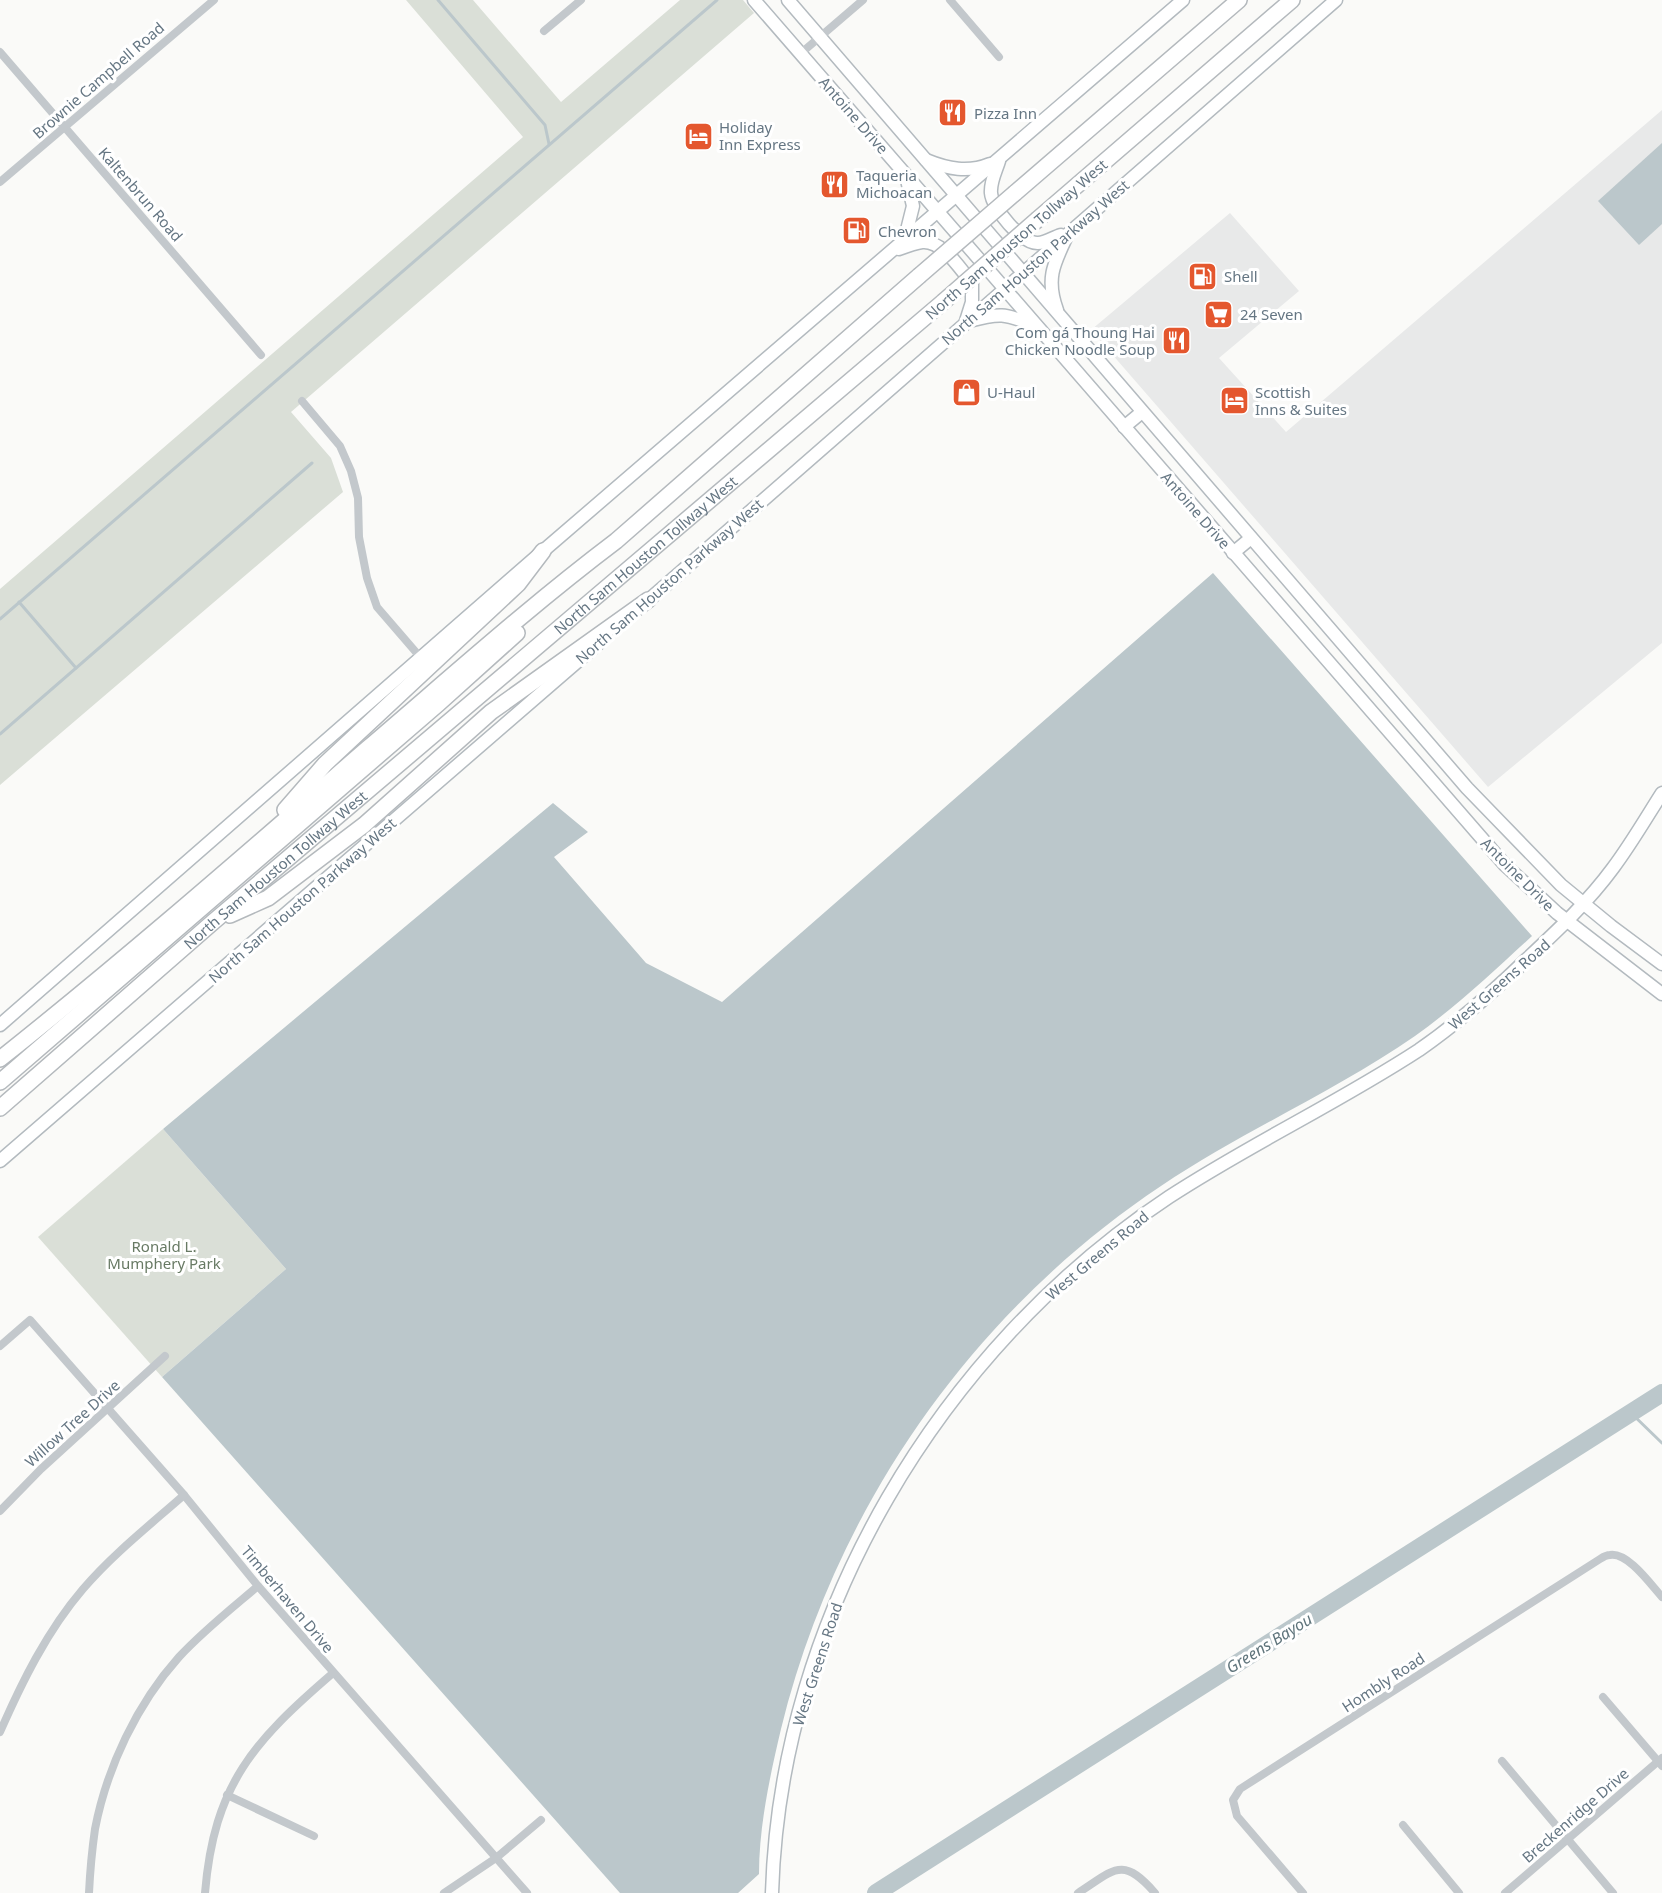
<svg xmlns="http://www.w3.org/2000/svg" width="1662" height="1893" font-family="'Noto Sans',sans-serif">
	<rect width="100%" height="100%" fill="#fafaf8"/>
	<path fill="#e8e9e9" d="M1662,110v533l-174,144 -397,-457 139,-117 69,78 -80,67 67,74z"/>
	<g fill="#dadfd7">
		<path d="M406,0h67l88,102 119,-102h63l11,13 -463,399 40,46 12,34 -343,293v-196l523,-452z"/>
		<path d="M163,1129l123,140 -124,108 -124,-140z"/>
	</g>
	<g fill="#bbc7cb">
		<path d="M1662,143v81l-23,21 -41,-44z"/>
		<path d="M1213,573l319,363c-38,35 -75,70 -117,100 -81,56 -172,95 -254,150 -189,126 -326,322 -380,543 -11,47 -22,97 -22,145l-21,19h-118l-458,-516 124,-108 -123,-140 390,-326 35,29 -34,25 92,106 76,39z"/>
	</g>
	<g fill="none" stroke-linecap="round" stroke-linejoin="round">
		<g stroke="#bbc7cb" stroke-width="3">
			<path d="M438,0l107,125 4,19"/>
			<path d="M19,602l57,66"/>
			<path d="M0,619l717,-619"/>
			<path d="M0,734l312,-271"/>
			<path d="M1631,1413l31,30"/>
		</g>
		<path stroke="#bbc7cb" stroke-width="18" d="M876,1893l786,-500"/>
		<defs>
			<g id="secondary">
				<path d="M754,0l751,865 52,48 105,81"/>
				<path d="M788,0l679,788 94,97 50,41 51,38"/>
				<path d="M926,160c22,9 42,13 64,4"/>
				<path d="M999,161c-3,10 -9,21 -8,32 1,15 31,51 47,50 7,0 16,-6 23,-8"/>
				<path d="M904,242l9,-36 -6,-26"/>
				<path d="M899,249c8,-3 16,-6 23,-7 21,-2 38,27 50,41v19l-6,19"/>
				<path d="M1057,310c-11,-30 -4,-45 9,-72"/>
				<path d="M969,321c30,-8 36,-8 64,4"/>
				<path d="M1124,427l18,-15"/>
				<path d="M1233,553l18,-15"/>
				<path d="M643,605l693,-605"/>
				<path d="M0,1025l543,-474 640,-551"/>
				<path d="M0,1161l600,-519"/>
				<path d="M772,1893c8,-277 168,-544 397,-696 81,-53 169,-94 250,-147 39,-27 74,-58 108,-91 31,-29 61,-57 86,-91 18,-24 33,-50 49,-75"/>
			</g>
			<g id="motorway">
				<path d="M1015,193l224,-193"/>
				<path d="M1038,219l254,-219"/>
				<path d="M285,810l40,-46 193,-180 25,-33"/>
				<path d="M230,915l38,-17 96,-73 127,-113 157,-112"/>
				<path d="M0,1059c126,-100 247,-206 368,-311 82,-70 162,-142 248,-207l303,-265"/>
				<path d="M0,1082l438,-378 79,-71"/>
				<path id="s1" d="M0,1108l213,-186 730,-620"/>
			</g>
		</defs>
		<use href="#secondary" stroke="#b3babf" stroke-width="15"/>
		<use href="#motorway" stroke="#b4b9bd" stroke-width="18"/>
		<g stroke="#c3c8cc" stroke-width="8">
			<path d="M950,0l49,57"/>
			<path d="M544,31l37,-31"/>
			<path d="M0,52l261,303"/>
			<path d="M800,54l63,-54"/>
			<path d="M0,182l214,-182"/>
			<path d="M302,401l38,45 11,25 7,27 1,39 8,41 10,29 44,51"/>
			<path d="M0,1346l30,-26 154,175 74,91 269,307"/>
			<path d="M0,1511l41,-42 124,-113"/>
			<path d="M1603,1697l59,69"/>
			<path d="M0,1732c22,-50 47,-101 83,-143 30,-35 67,-64 101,-94"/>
			<path d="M1502,1761l111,132"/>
			<path d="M227,1795l87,41"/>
			<path d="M1403,1825l56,68"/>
			<path d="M89,1893c1,-21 3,-43 6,-64 12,-62 42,-125 84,-172 24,-26 52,-48 79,-71"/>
			<path d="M205,1893c9,-109 49,-152 128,-220"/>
			<path d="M444,1893l52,-35 45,-38"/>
			<path d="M1078,1893c36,-23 44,-38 77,0"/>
			<path d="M1303,1893l-66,-77 -4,-16 7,-11 360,-230c3,-2 6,-4 10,-4 18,-3 41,30 52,42"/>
			<path d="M1505,1893l157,-135"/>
		</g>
		<use href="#secondary" stroke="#fff" stroke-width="12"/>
		<use href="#motorway" stroke="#fff" stroke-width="15"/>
		<defs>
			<g id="motorway-bridge">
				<path d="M919,276l96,-83"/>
				<path d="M943,302l95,-83"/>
			</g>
		</defs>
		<use href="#motorway-bridge" stroke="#b4b9bd" stroke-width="18" stroke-linecap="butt"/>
		<use href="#motorway-bridge" stroke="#fff" stroke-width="15"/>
	</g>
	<defs>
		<symbol id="restaurant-square" viewBox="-11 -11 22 22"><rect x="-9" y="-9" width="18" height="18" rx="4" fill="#e4572e" stroke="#fff"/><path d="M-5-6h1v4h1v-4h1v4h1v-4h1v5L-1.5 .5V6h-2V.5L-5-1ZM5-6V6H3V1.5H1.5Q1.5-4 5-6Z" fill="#fff"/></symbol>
		<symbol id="hotel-square" viewBox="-11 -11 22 22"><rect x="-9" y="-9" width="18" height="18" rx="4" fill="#e4572e" stroke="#fff"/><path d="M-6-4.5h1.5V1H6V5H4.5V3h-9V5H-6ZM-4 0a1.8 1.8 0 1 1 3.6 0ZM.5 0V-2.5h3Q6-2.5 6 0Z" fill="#fff"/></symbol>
		<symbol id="fuel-square" viewBox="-11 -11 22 22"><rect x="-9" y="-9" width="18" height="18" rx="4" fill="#e4572e" stroke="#fff"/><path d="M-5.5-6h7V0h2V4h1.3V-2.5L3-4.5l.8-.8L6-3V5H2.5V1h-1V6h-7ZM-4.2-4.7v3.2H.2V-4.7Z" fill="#fff"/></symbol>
		<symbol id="supermarket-square" viewBox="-11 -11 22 22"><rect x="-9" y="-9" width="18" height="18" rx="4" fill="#e4572e" stroke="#fff"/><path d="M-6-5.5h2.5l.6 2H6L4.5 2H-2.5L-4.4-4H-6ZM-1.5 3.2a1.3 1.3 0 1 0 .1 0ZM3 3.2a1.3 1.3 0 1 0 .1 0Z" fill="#fff"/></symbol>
		<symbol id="shop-square" viewBox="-11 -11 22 22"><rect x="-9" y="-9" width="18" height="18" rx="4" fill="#e4572e" stroke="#fff"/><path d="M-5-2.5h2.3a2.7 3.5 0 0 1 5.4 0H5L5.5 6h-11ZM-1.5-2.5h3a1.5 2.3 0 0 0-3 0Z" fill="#fff"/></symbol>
	</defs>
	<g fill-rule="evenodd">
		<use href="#restaurant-square" x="936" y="96" width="33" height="33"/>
		<use href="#hotel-square" x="682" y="120" width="33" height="33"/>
		<use href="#restaurant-square" x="818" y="168" width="33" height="33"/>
		<use href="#fuel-square" x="840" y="214" width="33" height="33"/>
		<use href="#fuel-square" x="1186" y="260" width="33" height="33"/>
		<use href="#supermarket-square" x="1202" y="298" width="33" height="33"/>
		<use href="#restaurant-square" x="1160" y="324" width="33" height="33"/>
		<use href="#shop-square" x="950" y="376" width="33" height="33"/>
		<use href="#hotel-square" x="1218" y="384" width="33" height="33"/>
	</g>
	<g text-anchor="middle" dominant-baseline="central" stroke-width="6" stroke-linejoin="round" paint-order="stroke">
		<g font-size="15" fill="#657683" stroke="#fff">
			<text transform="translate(98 80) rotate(-41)">Brownie Campbell Road</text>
			<text transform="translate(854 115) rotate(49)">Antoine Drive</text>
			<text transform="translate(141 194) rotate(49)">Kaltenbrun Road</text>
			<text transform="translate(1016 239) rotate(-41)">North Sam Houston Tollway West</text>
			<text transform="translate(1035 262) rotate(-41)">North Sam Houston Parkway West</text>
			<text transform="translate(1196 510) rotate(49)">Antoine Drive</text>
			<text stroke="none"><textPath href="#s1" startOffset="850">North Sam Houston Tollway West</textPath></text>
			<text transform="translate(669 581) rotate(-41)">North Sam Houston Parkway West</text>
			<text stroke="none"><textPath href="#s1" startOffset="364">North Sam Houston Tollway West</textPath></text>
			<text transform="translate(1518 874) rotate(45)">Antoine Drive</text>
			<text transform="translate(302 900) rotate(-41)">North Sam Houston Parkway West</text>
			<text transform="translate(1499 984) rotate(-41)">West Greens Road</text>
			<text transform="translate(1097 1255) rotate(-40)">West Greens Road</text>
			<text transform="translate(72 1423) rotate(-42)">Willow Tree Drive</text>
			<text transform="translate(288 1599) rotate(50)">Timberhaven Drive</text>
			<text transform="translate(817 1664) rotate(-72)">West Greens Road</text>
			<text transform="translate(1383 1682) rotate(-33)">Hombly Road</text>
			<text transform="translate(1575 1815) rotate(-41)">Breckenridge Drive</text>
		</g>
		<g font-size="15" fill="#657683" stroke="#fff" text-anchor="start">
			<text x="974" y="113">Pizza Inn</text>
			<text x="719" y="127">Holiday<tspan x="719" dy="17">Inn Express</tspan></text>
			<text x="856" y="175">Taqueria<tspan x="856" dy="17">Michoacan</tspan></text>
			<text x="878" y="231">Chevron</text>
			<text x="1224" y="276">Shell</text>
			<text x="1240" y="314">24 Seven</text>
			<text x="1155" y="332" text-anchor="end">Com gá Thoung Hai<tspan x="1155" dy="17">Chicken Noodle Soup</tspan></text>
			<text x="987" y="392">U-Haul</text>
			<text x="1255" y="392">Scottish<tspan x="1255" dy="17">Inns &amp; Suites</tspan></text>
		</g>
		<g font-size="15" fill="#687a64" stroke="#fff">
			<text x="164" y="1246">Ronald L.<tspan x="164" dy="17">Mumphery Park</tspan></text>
		</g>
		<g font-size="16" font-style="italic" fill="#60757c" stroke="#fff">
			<text transform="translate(1269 1643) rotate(-32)">Greens Bayou</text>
		</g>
	</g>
</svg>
